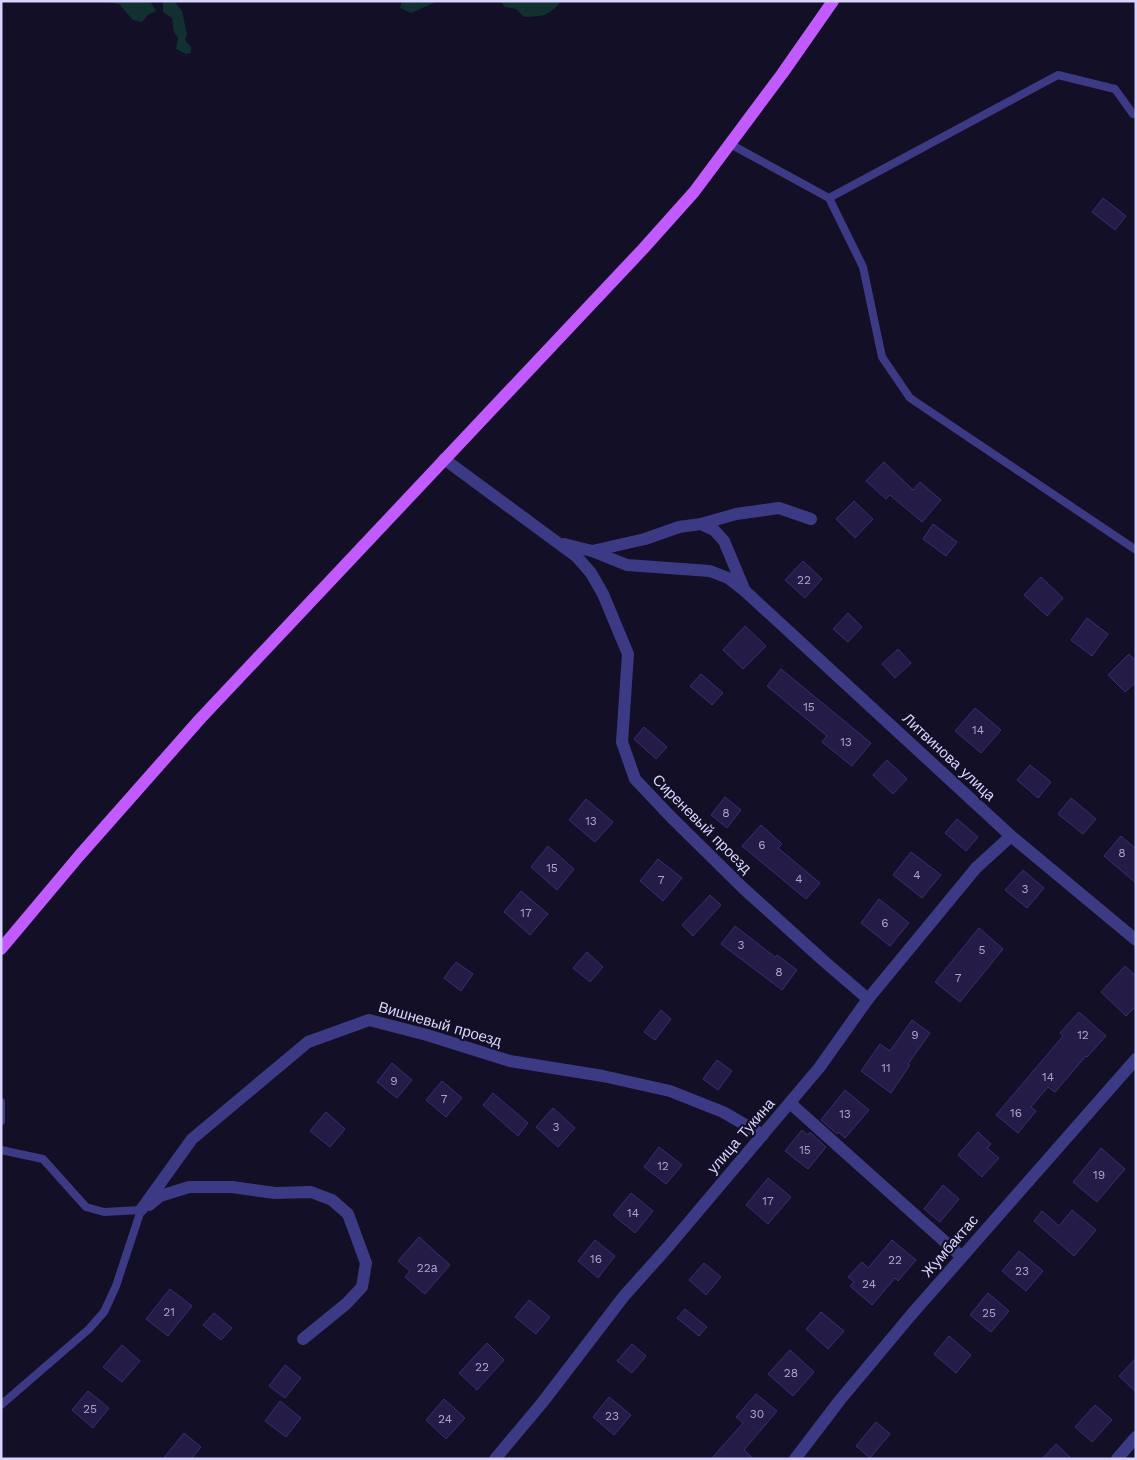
<svg xmlns="http://www.w3.org/2000/svg" width="1137" height="1460" font-family="'Work Sans',sans-serif">
	<rect width="100%" height="100%" fill="#130f26"/>
	<g fill="#12302f">
		<path d="M102,1h48l6,10 -8,4 -6,7 -9,-2 -14,-16z"/>
		<path d="M161,1h13l8,10 5,23 -2,6 6,7v6l-5,1 -10,-5 2,-11 -4,-6 -2,-14 -9,-6v-9z"/>
		<path d="M402,1h36l-27,12 -11,-5z"/>
		<path d="M500,1h61c-12,16 -19,15 -37,16l-8,-8 -11,-2z"/>
	</g>
	<g fill="#241b47" stroke="#3b2d73">
		<path d="M1103,198l23,18 -11,14 -23,-18z"/>
		<path d="M884,462l29,28 7,-8 21,18 -19,22 -32,-27 -4,4 -20,-18z"/>
		<path d="M854,501l19,18 -18,19 -19,-19z"/>
		<path d="M933,524l24,18 -11,14 -23,-17z"/>
		<path d="M803,561l19,18 -17,19 -20,-18z"/>
		<path d="M1041,577l22,21 -16,18 -23,-21z"/>
		<path d="M848,613l14,14 -14,15 -15,-13z"/>
		<path d="M1087,618l21,16 -16,22 -21,-16z"/>
		<path d="M745,626l21,20 -23,23 -20,-19z"/>
		<path d="M898,649l13,14 -16,15 -13,-14z"/>
		<path d="M1129,654l7,7v21l-11,10 -17,-17z"/>
		<path d="M781,669l90,74 -19,23 -30,-24 5,-6 -60,-50z"/>
		<path d="M701,674l22,19 -11,12 -22,-19z"/>
		<path d="M975,708l26,22 -20,23 -26,-22z"/>
		<path d="M644,727l23,20 -11,12 -22,-20z"/>
		<path d="M887,760l20,19 -14,15 -20,-19z"/>
		<path d="M1030,765l21,17 -13,16 -21,-18z"/>
		<path d="M725,797l16,13 -14,18 -16,-13z"/>
		<path d="M1071,798l25,21 -13,15 -25,-20z"/>
		<path d="M586,799l27,23 -18,20 -26,-22z"/>
		<path d="M957,819l21,18 -12,14 -21,-18z"/>
		<path d="M761,825l21,19 -4,4 42,35 -14,16 -64,-53z"/>
		<path d="M1121,836l15,13v34l-32,-27z"/>
		<path d="M548,846l26,23 -17,21 -26,-23z"/>
		<path d="M911,852l30,23 -19,23 -29,-23z"/>
		<path d="M658,859l24,19 -19,23 -23,-20z"/>
		<path d="M1023,870l21,18 -17,20 -22,-18z"/>
		<path d="M521,891l27,23 -18,21 -26,-23z"/>
		<path d="M710,895l11,10 -28,31 -11,-11z"/>
		<path d="M879,899l30,24 -19,23 -29,-23z"/>
		<path d="M735,926l40,31 2,-2 20,15 -15,20 -61,-46z"/>
		<path d="M979,928l24,21 -43,53 -25,-20z"/>
		<path d="M587,952l16,15 -13,15 -17,-14z"/>
		<path d="M456,962l17,12 -12,17 -17,-13z"/>
		<path d="M1125,966l11,10v30l-10,10 -25,-24z"/>
		<path d="M661,1010l10,9 -16,21 -11,-8z"/>
		<path d="M1079,1012l27,24 -19,21 -1,-1 -31,36 -7,-5 -17,20 5,4 -18,22 -22,-18 67,-79 -3,-3z"/>
		<path d="M912,1020l18,13 -22,31 2,1 -19,28 -30,-22 19,-27 10,7z"/>
		<path d="M717,1060l15,11 -14,19 -15,-11z"/>
		<path d="M392,1063l20,17 -15,18 -20,-16z"/>
		<path d="M442,1081l20,17 -16,19 -20,-17z"/>
		<path d="M845,1090l24,20 -24,28 -7,-6 -1,2 -16,-14z"/>
		<path d="M493,1093l35,30 -10,13 -35,-31z"/>
		<path d="M553,1108l22,20 -17,19 -22,-20z"/>
		<path d="M326,1112l19,17 -15,18 -20,-16z"/>
		<path d="M802,1130l6,5 2,-3 16,15 -18,22 -23,-18z"/>
		<path d="M978,1132l13,12 -4,4 12,10 -17,19 -24,-22z"/>
		<path d="M659,1147l23,18 -16,19 -22,-17z"/>
		<path d="M1101,1148l24,21 -28,33 -24,-20z"/>
		<path d="M768,1178l23,19 -23,27 -22,-19z"/>
		<path d="M943,1185l16,14 -19,23 -16,-13z"/>
		<path d="M631,1193l22,18 -18,22 -22,-18z"/>
		<path d="M1072,1210l24,20 -22,26 -40,-35 8,-10 17,15z"/>
		<path d="M419,1237l31,28 -25,29 -20,-17 5,-6 -12,-10z"/>
		<path d="M595,1240l20,16 -17,22 -20,-17z"/>
		<path d="M892,1240l24,20 -18,21 -3,-3 -23,27 -22,-19 4,-4 -6,-5 14,-15 6,6z"/>
		<path d="M1019,1251l24,20 -17,20 -24,-20z"/>
		<path d="M704,1263l17,14 -15,18 -17,-15z"/>
		<path d="M170,1289l22,17 -24,30 -22,-17z"/>
		<path d="M988,1293l21,18 -18,21 -21,-17z"/>
		<path d="M529,1300l21,17 -14,17 -21,-17z"/>
		<path d="M685,1309l22,18 -8,9 -22,-18z"/>
		<path d="M821,1312l23,19 -16,18 -22,-20z"/>
		<path d="M214,1313l18,15 -11,12 -18,-15z"/>
		<path d="M949,1336l22,19 -15,18 -22,-19z"/>
		<path d="M487,1343l17,17 -27,30 -18,-17z"/>
		<path d="M632,1344l14,12 -14,17 -15,-12z"/>
		<path d="M122,1345l18,16 -18,21 -19,-15z"/>
		<path d="M790,1350l24,22 -21,24 -25,-22z"/>
		<path d="M1136,1358v34l-17,-16z"/>
		<path d="M285,1365l16,13 -16,20 -16,-12z"/>
		<path d="M88,1391l21,17 -16,20 -21,-18z"/>
		<path d="M756,1394l21,17 -33,39 10,9h-43l32,-36 -7,-6z"/>
		<path d="M609,1397l22,18 -17,20 -21,-18z"/>
		<path d="M444,1399l21,19 -19,21 -20,-19z"/>
		<path d="M280,1401l21,17 -15,19 -21,-16z"/>
		<path d="M1095,1405l17,15 -20,22 -17,-15z"/>
		<path d="M876,1422l14,12 -20,24 -14,-12z"/>
		<path d="M184,1433l17,14 -10,12h-28z"/>
		<path d="M1056,1444l16,15h-30z"/>
	</g>
	<g fill="none" stroke-linecap="round" stroke-linejoin="round">
		<g stroke="#3d3a85" stroke-width="8">
			<path d="M730,144l99,54 34,69 19,90 28,41 226,152"/>
			<path d="M829,198l229,-123 57,14 18,25"/>
			<path d="M1,1102v19"/>
			<path d="M1,1150l42,9 43,48 18,5 37,-2 -25,76 -12,26 -15,17 -88,76"/>
		</g>
		<g stroke="#3d3a85" stroke-width="12">
			<path d="M444,459l133,98 14,16 12,21 25,60 -6,88 13,37 35,37 73,72 82,74 43,37"/>
			<path d="M701,524l35,-10 43,-6 32,11"/>
			<path d="M564,544l28,7 53,-12 34,-12 22,-3 13,6 10,11 21,50"/>
			<path d="M592,551l35,14 83,6 18,7 17,13 266,245 125,104"/>
			<path d="M790,1103l172,154"/>
			<path d="M149,1205l11,-9 29,-9h43l43,6 36,-1 21,8 16,14 18,49 -4,24 -16,17 -43,35"/>
			<path d="M141,1210l51,-71 116,-97 61,-22 58,15 83,26 93,15 67,15 53,21 40,23"/>
			<path d="M495,1459l47,-56 82,-107 43,-48 152,-180 49,-69 108,-131 35,-32"/>
			<path d="M795,1459l45,-59 71,-85 225,-256"/>
			<path d="M1117,1459l19,-22"/>
		</g>
		<path stroke="#c25bff" stroke-width="12" d="M1,949l78,-93 121,-137 443,-470 51,-57 88,-118 51,-73"/>
	</g>
	<g text-anchor="middle" dominant-baseline="central" stroke-width="4.5" stroke-linejoin="round" paint-order="stroke">
		<g font-size="12" fill="#aca6d1">
			<text x="804" y="580">22</text>
			<text x="809" y="707">15</text>
			<text x="978" y="730">14</text>
			<text x="846" y="742">13</text>
			<text x="726" y="813">8</text>
			<text x="591" y="821">13</text>
			<text x="762" y="845">6</text>
			<text x="1122" y="853">8</text>
			<text x="552" y="868">15</text>
			<text x="917" y="875">4</text>
			<text x="799" y="879">4</text>
			<text x="661" y="880">7</text>
			<text x="1025" y="889">3</text>
			<text x="526" y="913">17</text>
			<text x="885" y="923">6</text>
			<text x="741" y="945">3</text>
			<text x="982" y="950">5</text>
			<text x="779" y="972">8</text>
			<text x="958" y="978">7</text>
			<text x="915" y="1035">9</text>
			<text x="1083" y="1035">12</text>
			<text x="886" y="1068">11</text>
			<text x="1048" y="1077">14</text>
			<text x="394" y="1081">9</text>
			<text x="444" y="1099">7</text>
			<text x="1016" y="1113">16</text>
			<text x="845" y="1114">13</text>
			<text x="556" y="1127">3</text>
			<text x="805" y="1150">15</text>
			<text x="663" y="1166">12</text>
			<text x="1099" y="1175">19</text>
			<text x="768" y="1201">17</text>
			<text x="633" y="1213">14</text>
			<text x="596" y="1259">16</text>
			<text x="895" y="1260">22</text>
			<text x="427" y="1268">22а</text>
			<text x="1022" y="1271">23</text>
			<text x="869" y="1284">24</text>
			<text x="169" y="1312">21</text>
			<text x="989" y="1313">25</text>
			<text x="482" y="1367">22</text>
			<text x="791" y="1373">28</text>
			<text x="90" y="1409">25</text>
			<text x="757" y="1414">30</text>
			<text x="612" y="1416">23</text>
			<text x="445" y="1419">24</text>
		</g>
		<g font-size="15" fill="#d9d4ff" stroke="#130f26">
			<text transform="translate(949 757) rotate(43)">Литвинова улица</text>
			<text transform="translate(702 824) rotate(45)">Сиреневый проезд</text>
			<text transform="translate(440 1024) rotate(16)">Вишневый проезд</text>
			<text transform="translate(741 1136) rotate(-49)">улица Тукина</text>
			<text transform="translate(950 1246) rotate(-49)">Жумбактас</text>
		</g>
	</g>
	<rect width="1137" height="1460" fill="none" stroke="#d9d4ff" stroke-width="5"/>
</svg>
